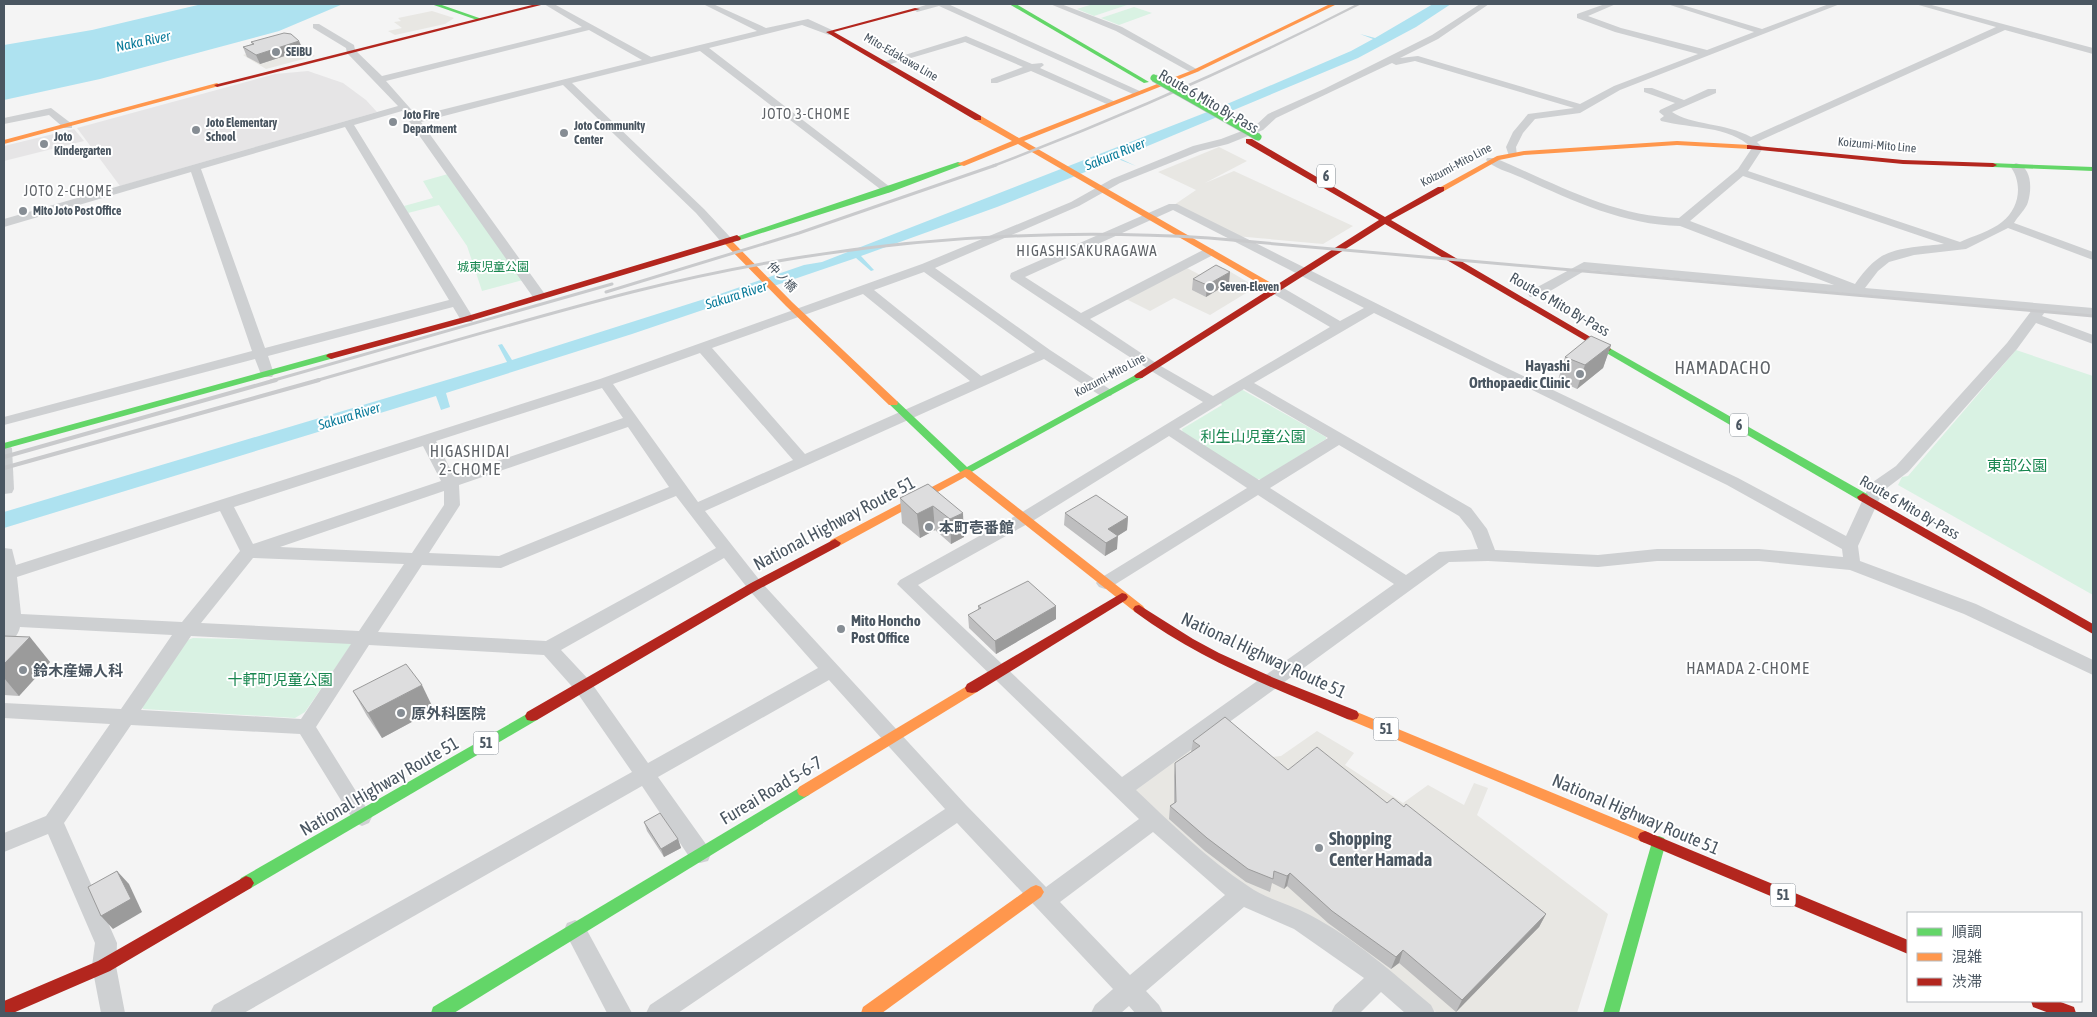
<svg xmlns="http://www.w3.org/2000/svg" width="2097" height="1017" font-family="'Asap Condensed','Noto Sans JP',sans-serif">
	<rect width="100%" height="100%" fill="#f4f4f4"/>
	<g fill="#e8e7e3">
		<path d="M432,11l22,7 -9,6 -50,11 -7,-4 14,-3 -8,-6 7,-1 -3,-3z"/>
		<path d="M287,40l28,16 -49,13 -23,-14z"/>
		<path d="M1219,147l28,14 -42,22 29,-12 119,55 -30,18 -88,-8 -61,-31 22,-15 -38,-18z"/>
		<path d="M1185,267l21,11 18,-10 32,19 -46,28 -36,-17 -24,13 -24,-12z"/>
		<path d="M1228,722l44,35 9,-1 36,-25 37,22 -9,12 58,38 25,-18 36,20 10,-22 14,5 -11,27 131,99 -31,99h-140l-47,-39 -154,-88 -104,-94z"/>
	</g>
	<g fill="#e6e5e6">
		<path d="M308,71l35,12 23,17 11,12 -257,74 -43,-58 198,-54z"/>
		<path d="M74,129l10,12 -80,20v-15z"/>
	</g>
	<g fill="#d9f2e3">
		<path d="M1093,4h32l2,1 -33,11 -17,-7z"/>
		<path d="M1134,7l18,6 -33,12 -18,-7z"/>
		<path d="M448,174l75,106 -41,11 -15,-45 -28,-41 -31,8 -4,-7 29,-8 -10,-17z"/>
		<path d="M2016,350l77,26v219l-195,-110 4,-8 6,-1z"/>
		<path d="M1241,389l85,48v2l-64,40h-7l-72,-46 -1,-4 40,-24 -3,-4z"/>
		<path d="M193,638l160,4 -48,70 -10,6 -152,-9 -1,-3 43,-65z"/>
	</g>
	<g fill="#aee2f0">
		<path d="M202,4h141l-64,27 -179,48 -96,21v-55l88,-15z"/>
		<path d="M1433,4h18l-35,23 -58,31 -239,100 17,8 -18,-7 -121,48 -136,49 13,14 -3,1 -15,-13 -224,76 -186,59 4,14 -9,3 -5,-14 -432,132v-16l503,-150 -9,-17 4,-1 10,16 205,-65 87,-30 18,-3 398,-155 131,-56 22,-12 -13,-5 15,4z"/>
	</g>
	<g fill="none" stroke-linecap="round" stroke-linejoin="round">
		<g fill="#ced0d2" fill-rule="evenodd">
			<path d="M544,4h10l97,53 106,-26 -54,-27h10l53,24 42,-9 24,11v4l-3,1 -27,-10 -93,23 185,142 -6,3 -4,-1 -184,-141 -128,32 132,126 27,29 2,3 -2,3h-8l-27,-31 -133,-128 -142,37 126,175 -7,4 -5,-1 -133,-189 -48,14 120,194 -2,3h-10l-9,-15 -185,49 6,18 -2,3h-10l-7,-18 -251,66v-8l248,-66 -61,-179 -187,55v-8l394,-113 -51,-53 -1,-5 -33,-20v-4h6l35,21 1,5 27,26 200,-49zM589,30l53,30 -225,56 -31,-35zM345,127l104,173 -184,48 -64,-179z"/>
			<path d="M929,4h19l196,89 -9,2 -196,-89 -22,6 -4,-3z"/>
			<path d="M1050,4h11l61,23 78,44 -8,2 -76,-42z"/>
			<path d="M1480,4h9l-51,35 -38,19 18,-2 162,48 34,-18 84,-32 -83,-22 -38,-14v-4l28,-10h11l-28,12 33,12 86,22 47,-18 -87,-28h12l83,25 67,-25h11l-220,86 -40,23 -45,6 -12,14 -7,14 1,9h-8l-3,-9 7,-15 15,-18 46,-6 -159,-47 -19,4 -4,-2 -116,55 -13,12 -35,14 -28,7 -80,32 -41,23 -144,62 115,82 61,40 2,3 -2,3h-10l-57,-37 -339,152 56,71 205,223 80,82 93,-68 -242,-235 3,-4 119,-66 184,-112c-66,-38 -128,-81 -192,-123l-1,-3 1,-3 158,-69h8l313,156 248,118 108,58 24,-52 26,-18 111,-123 25,-33 -446,-40 -46,27h-10l-2,-3 2,-3 54,-29 250,23 -154,-59c-57,-1 -109,-26 -160,-49 -11,-5 -27,-9 -34,-17l1,-2h8c59,25 119,59 184,60l59,-49 14,-21c-24,-23 -60,-19 -91,-27l-1,-2 4,-3 -5,-4 1,-2 15,-7 -31,-11v-4h8l32,12 24,-11h8v4l-44,19c19,13 54,11 79,25l245,-110 -81,-23h13l165,44v6l-88,-24 -248,112 6,6 -15,23 212,71c13,-6 31,-11 42,-20 18,-14 21,-39 8,-56l6,-3c16,4 16,26 12,39 -2,7 -10,14 -14,21l79,29v8l-85,-32 -42,21 -52,6 -25,7 -11,9 -13,17 228,20v8l-48,-4 -3,4 51,19v9l-57,-21 -19,26 -109,123 -25,19 -25,55 2,15 116,43 117,56v15l-129,-61 -114,-44 -91,-9h-102l-59,6 -110,-6 -39,1 -313,228c35,33 71,69 112,96 18,13 42,18 62,29 44,23 83,58 121,90l4,8h-30l-24,-21 -21,21h-29l4,-8 29,-27 -70,-49 -50,-22 -98,84 13,14 4,8h-28l-6,-7 -8,7h-30l4,-8 18,-16 -156,-166 -279,190h-32l4,-8 295,-196 -116,-129 -171,97 50,70 3,7 -3,7 -8,2 -8,-2 -50,-75 -398,227h-34l4,-8 418,-233 -56,-81 -32,-36 -175,-10 -53,82 56,90 -3,6 -7,3 -7,-3 -55,-89 -169,-9 -67,98 53,120 -1,23 9,47h-24l-9,-47 3,-23 -47,-109 -44,18v-19l42,-17 64,-92 -106,-6v-15l117,6 51,-74 -152,-8c-2,9 -7,14 -16,17v-96l8,1 4,16 584,-186 322,-115 149,-62 41,-23 81,-33 28,-7 34,-13 13,-12 56,-25 108,-54zM1743,176l201,68c-19,2 -50,3 -65,14 -10,7 -17,16 -24,26l-165,-63zM1173,210l191,98 -24,13 -60,-35h-10l-1,3 1,3 60,35 -117,69 -54,-31 -69,-46 123,-64 2,-3 -2,-3h-8l-124,64 -56,-36zM924,272l111,80 -54,24 -107,-86zM863,294l107,87 -165,73 -93,-106zM1374,313l353,172 115,64 1,8 -84,-8h-102l-59,6 -103,-5 -8,-21 -16,-21 -217,-125zM700,353l93,107 -95,42 -85,-118zM602,388l21,30 -169,58 -18,-35zM1244,389l84,49 -69,42 -80,-51zM628,427l41,60 -170,69 -70,-3 31,-48 -1,-20zM1169,436l78,52 -148,91 -3,4 3,4 6,2 6,-2 147,-92 136,89 -272,193 -204,-192 113,-63zM1339,445l120,71 12,15 7,18 -39,3 -33,23 -136,-87zM423,446l18,35 -188,63 -19,-37zM444,491v14l-32,48 -132,-6zM676,496l40,52 -170,93 -168,-9 44,-67 79,3zM220,511l20,40 -58,71 -161,-8 -4,-37zM253,558l151,6 -45,67 -158,-8zM724,558l25,32 69,78 -170,95 -58,-82 -29,-31zM191,636l160,8 -50,75 -160,-9zM1153,832l72,63 -95,80 -70,-73z"/>
			<path d="M966,36l66,28 10,-1 2,2 -4,3 78,35 -9,2 -78,-34 -34,12h-6v-4l32,-12 -58,-25 -81,24 -5,-3z"/>
			<path d="M51,108l21,16v4h-8l-15,-13 -45,9v-6z"/>
			<path d="M4,443l8,5 2,41 -2,4 -8,1z"/>
			<path d="M575,920l8,3 49,90h-25l-43,-83 3,-7z"/>
		</g>
		<g fill="#63d668" fill-rule="evenodd">
			<path d="M431,4h8l43,15 -5,1z"/>
			<path d="M1009,4h7l133,78 -5,1z"/>
			<path d="M958,162l7,2 -74,28 -151,48 -3,1 -4,-3z"/>
			<path d="M1990,163l103,4v4l-100,-4 -4,-2z"/>
			<path d="M1606,346l261,148 2,3 -6,4 -4,-1 -256,-149v-4z"/>
			<path d="M331,353l5,3 -2,2 -330,91v-6z"/>
			<path d="M1139,373l5,3 -2,2 -176,97 -4,-1 -74,-71 1,-2h8l70,66z"/>
			<path d="M532,711l5,1 2,4 -2,4 -286,168 -5,2 -5,-2 -3,-5 3,-5z"/>
			<path d="M804,785l5,2 2,4 -2,4 -355,218h-23l2,-6z"/>
			<path d="M1659,836l5,2 2,4 -47,171h-16l49,-171 2,-4z"/>
		</g>
		<g fill="#ff974d" fill-rule="evenodd">
			<path d="M1330,4h7l-140,68 -173,69 254,146v4h-6l-254,-147 -54,22 -7,-2 55,-23 -37,-21v-4h6l38,22 174,-68z"/>
			<path d="M217,83l3,2 -1,1 -215,58v-4z"/>
			<path d="M1677,141l73,4 4,2 -4,2 -73,-4 -153,10 -25,5 -55,31 -7,-2 60,-33 27,-5z"/>
			<path d="M727,238l3,1 62,63 105,99 1,2 -1,2h-8l-103,-99 -62,-63v-4z"/>
			<path d="M966,469l4,1 173,136 2,3 -2,3h-8l-170,-135 -126,69 -4,1 -6,-4 2,-3z"/>
			<path d="M972,683l5,1 2,4 -2,4 -168,103 -5,2 -5,-2 -2,-4 2,-4z"/>
			<path d="M1352,710l298,123 2,4 -2,4 -5,2 -5,-2 -293,-122 -2,-4 2,-4z"/>
			<path d="M1036,885l5,2 3,5 -3,5 -159,116h-21l2,-6 168,-120z"/>
		</g>
		<g fill="#b3261e" fill-rule="evenodd">
			<path d="M536,4h9l-328,83 -3,-2z"/>
			<path d="M915,8l5,1 -86,23 147,84v4h-6l-149,-88z"/>
			<path d="M1246,139h6l133,78 53,-30h6v4l-53,29 220,129 -2,2h-6l-218,-127 -243,154h-6l-2,-2 2,-2 243,-154 -133,-77z"/>
			<path d="M1747,145l156,15 90,3 4,2 -4,2 -90,-3 -153,-15h-3z"/>
			<path d="M737,235l4,3 -1,2 -270,81 -139,38 -5,-3 2,-2 136,-37z"/>
			<path d="M1863,493l230,131v10l-234,-134 -2,-3z"/>
			<path d="M835,539l6,4 -2,3 -80,43 -222,131 -5,1 -5,-1 -2,-4 2,-4 224,-129z"/>
			<path d="M1122,593l4,1 2,3 -2,3 -149,92 -5,1 -5,-1 -2,-4 2,-4z"/>
			<path d="M1139,605l54,34 26,14 55,25 83,33 2,4 -2,4 -5,1 -5,-1c-74,-31 -147,-59 -212,-107l-2,-3 2,-3z"/>
			<path d="M1645,831l263,109v14l-268,-113 -2,-4 2,-4z"/>
			<path d="M246,876l5,2 3,5 -3,5 -141,83 -97,42h-9v-12l94,-40z"/>
			<path d="M2031,1001h27l16,6 2,6h-27l-16,-6z"/>
		</g>
		<path stroke="#c9cacc" stroke-width="2.5" d="M993,166c126,-48 245,-100 366,-162"/>
		<g stroke="#c9cacc" stroke-width="3">
			<path d="M606,292l193,-59 197,-68"/>
			<path d="M271,381l341,-97"/>
			<path d="M315,381c105,-30 211,-62 317,-89 189,-48 383,-66 577,-54l884,78"/>
		</g>
		<g stroke="#c9cacc" stroke-width="4">
			<path d="M4,457l272,-77"/>
			<path d="M4,468l315,-88"/>
		</g>
		<defs>
			<path id="fast-bridge" d="M1154,78l104,59"/>
		</defs>
		<use href="#fast-bridge" stroke="#b9bec3" stroke-width="8" stroke-linecap="butt"/>
		<use href="#fast-bridge" stroke="#63d668" stroke-width="7"/>
	</g>
	<g fill="#bebebf">
		<path d="M299,41l4,9 -43,14 -13,-7 -4,-10 9,-3 -1,-2z"/>
		<path d="M1193,279l36,4 -23,14 -14,-7z"/>
		<path d="M1611,345l-8,23 -26,21 -19,-9 7,-23z"/>
		<path d="M928,484l36,53 -13,7 -16,-14 -15,8 -18,-15 -2,-25z"/>
		<path d="M1065,513l63,4 -1,13 -10,6v13l-12,7 -41,-31z"/>
		<path d="M978,606h78v13l-60,35 -27,-26 -1,-13 10,-5z"/>
		<path d="M4,636l46,26 -31,34 -15,-1z"/>
		<path d="M353,691l81,19 -52,28 -15,-22z"/>
		<path d="M1193,741l95,29 99,33 159,111 -7,13 -83,85 -57,-49 -8,6 -63,-46 -41,-37 -3,3 -12,-6 -2,9 -24,-10 -41,-31 -36,-32 1,-13 4,-3v-27l1,-13 16,-11z"/>
		<path d="M644,822l34,17 3,9 -17,9 -17,-26z"/>
	</g>
	<g fill="#9b9b9b">
		<path d="M299,41l4,9 -43,14 -4,-9z"/>
		<path d="M1230,272l-1,11 -23,14 1,-12z"/>
		<path d="M1611,345l-8,23 -26,21 8,-24z"/>
		<path d="M933,506l2,24 -15,8 -3,-24z"/>
		<path d="M963,513l1,24 -13,7 -1,-25z"/>
		<path d="M1128,517l-1,13 -14,9 5,-3 -1,13 -12,7 1,-13 2,-14z"/>
		<path d="M1056,606v13l-60,35 -1,-13z"/>
		<path d="M30,637l20,25 -31,34 -15,-18v-14z"/>
		<path d="M422,685l12,25 -52,28 -14,-25z"/>
		<path d="M678,839l3,9 -17,9 -3,-8z"/>
		<path d="M117,871l12,13 13,28 -29,17 -12,-13z"/>
		<path d="M1290,873l-3,13 -3,3 3,-13z"/>
		<path d="M1546,914l-7,13 -83,85 6,-12z"/>
		<path d="M1403,950l-4,13 -8,6 5,-12z"/>
	</g>
	<g fill="#ddddde" stroke="#9b9b9b">
		<path d="M284,33l7,1 8,7 -43,14 -13,-8 11,-3 -3,-2z"/>
		<path d="M1216,265l14,7 -23,13 -14,-6z"/>
		<path d="M1591,336l20,9 -26,20 -20,-8z"/>
		<path d="M928,484l35,29 -13,6 -17,-13 -16,8 -17,-16z"/>
		<path d="M1096,495l32,22 -20,12 10,7 -12,7 -41,-30z"/>
		<path d="M1028,581l28,25 -61,35 -27,-26 13,-7 -3,-2z"/>
		<path d="M4,636l26,1 -26,27z"/>
		<path d="M406,664l16,21 -54,28 -15,-22z"/>
		<path d="M1225,717l63,53 29,-23 70,56 6,-5 11,9 2,-3 140,110 -84,86 -59,-50 -7,7 -64,-46 -42,-38 -3,3 -13,-5 -1,8 -25,-10 -41,-31 -37,-32 6,-4 -1,-39 25,-17 -7,-5z"/>
		<path d="M660,813l18,26 -17,10 -17,-27z"/>
		<path d="M117,871l14,28 -30,17 -13,-29z"/>
	</g>
	<g fill="#868d94" stroke="#fff" stroke-width="2">
		<circle cx="276" cy="52" r="5"/>
		<circle cx="393" cy="122" r="5"/>
		<circle cx="196" cy="130" r="5"/>
		<circle cx="564" cy="133" r="5"/>
		<circle cx="44" cy="144" r="5"/>
		<circle cx="23" cy="211" r="5"/>
		<circle cx="1210" cy="287" r="5"/>
		<circle cx="1580" cy="374" r="5"/>
		<circle cx="929" cy="527" r="5"/>
		<circle cx="841" cy="629" r="5"/>
		<circle cx="23" cy="670" r="5"/>
		<circle cx="401" cy="713" r="5"/>
		<circle cx="1319" cy="848" r="5"/>
	</g>
	<g text-anchor="middle" dominant-baseline="central" stroke-width="4" stroke-linejoin="round" paint-order="stroke">
		<g font-size="12" font-weight="bold" fill="#4a5661" stroke="#fff" text-anchor="start">
			<text x="286" y="52">SEIBU</text>
			<text x="403" y="115">Joto Fire<tspan x="403" dy="14">Department</tspan></text>
			<text x="206" y="123">Joto Elementary<tspan x="206" dy="14">School</tspan></text>
			<text x="574" y="126">Joto Community<tspan x="574" dy="14">Center</tspan></text>
			<text x="54" y="137">Joto<tspan x="54" dy="14">Kindergarten</tspan></text>
			<text x="33" y="211">Mito Joto Post Office</text>
			<text x="1220" y="287">Seven-Eleven</text>
		</g>
		<g font-size="12" fill="#4a5661" stroke="#fff">
			<text transform="translate(901 57) rotate(30)">Mito-Edakawa Line</text>
			<text transform="translate(1877 145) rotate(5)">Koizumi-Mito Line</text>
			<text transform="translate(1456 165) rotate(-28)">Koizumi-Mito Line</text>
			<text transform="translate(782 277) rotate(47)">仲ノ橋</text>
			<text transform="translate(1110 375) rotate(-28)">Koizumi-Mito Line</text>
		</g>
		<g font-size="12" fill="#17864f" stroke="#fff">
			<text x="493" y="267">城東児童公園</text>
		</g>
		<g font-size="14" font-style="italic" fill="#0c7c9b" stroke="#fff">
			<text transform="translate(143 41) rotate(-12)">Naka River</text>
			<text transform="translate(1115 154) rotate(-22)">Sakura River</text>
			<text transform="translate(736 295) rotate(-18)">Sakura River</text>
			<text transform="translate(349 416) rotate(-17)">Sakura River</text>
		</g>
		<g font-size="14" letter-spacing="1" fill="#5f6368" stroke="#fff">
			<text x="806" y="114">JOTO 3-CHOME</text>
			<text x="68" y="191">JOTO 2-CHOME</text>
		</g>
		<g fill="#fff" stroke="#808990" stroke-width="1">
			<rect x="1317" y="164.5" width="18" height="23" rx="4"/>
			<rect x="1730" y="413.5" width="18" height="23" rx="4"/>
			<rect x="1373.5" y="717.5" width="25" height="23" rx="4"/>
			<rect x="473.5" y="731.5" width="25" height="23" rx="4"/>
			<rect x="1770.5" y="883.5" width="25" height="23" rx="4"/>
		</g>
		<g font-size="14" font-weight="bold" fill="#4a5661">
			<text x="1326" y="176">6</text>
			<text x="1739" y="425">6</text>
			<text x="1386" y="729">51</text>
			<text x="486" y="743">51</text>
			<text x="1783" y="895">51</text>
		</g>
		<g font-size="15" fill="#4a5661" stroke="#fff">
			<text transform="translate(1209 101) rotate(30)">Route 6 Mito By-Pass</text>
			<text transform="translate(1560 304) rotate(30)">Route 6 Mito By-Pass</text>
			<text transform="translate(1910 507) rotate(30)">Route 6 Mito By-Pass</text>
		</g>
		<g font-size="15" letter-spacing="1" fill="#5f6368" stroke="#fff">
			<text x="1087" y="250">HIGASHISAKURAGAWA</text>
		</g>
		<g font-size="15" font-weight="bold" fill="#4a5661" stroke="#fff" text-anchor="start">
			<text x="1570" y="365" text-anchor="end">Hayashi<tspan x="1570" dy="17">Orthopaedic Clinic</tspan></text>
			<text x="939" y="527">本町壱番館</text>
			<text x="851" y="620">Mito Honcho<tspan x="851" dy="17">Post Office</tspan></text>
			<text x="33" y="670">鈴木産婦人科</text>
			<text x="411" y="713">原外科医院</text>
		</g>
		<g font-size="15" fill="#17864f" stroke="#fff">
			<text x="1253" y="436">利生山児童公園</text>
			<text x="2017" y="465">東部公園</text>
			<text x="280" y="679">十軒町児童公園</text>
		</g>
		<g font-size="16" letter-spacing="1" fill="#5f6368" stroke="#fff">
			<text x="470" y="451">HIGASHIDAI<tspan x="470" dy="18">2-CHOME</tspan></text>
			<text x="1748" y="668">HAMADA 2-CHOME</text>
		</g>
		<g font-size="18" letter-spacing="1" fill="#5f6368" stroke="#fff">
			<text x="1723" y="367">HAMADACHO</text>
		</g>
		<g font-size="18" fill="#4a5661" stroke="#fff">
			<text transform="translate(834 523) rotate(-28)">National Highway Route 51</text>
			<text transform="translate(1264 655) rotate(25)">National Highway Route 51</text>
			<text transform="translate(379 786) rotate(-30)">National Highway Route 51</text>
			<text transform="translate(771 790) rotate(-31)">Fureai Road 5-6-7</text>
			<text transform="translate(1636 814) rotate(23)">National Highway Route 51</text>
		</g>
		<g font-size="18" font-weight="bold" fill="#4a5661" stroke="#fff" text-anchor="start">
			<text x="1329" y="838">Shopping<tspan x="1329" dy="21">Center Hamada</tspan></text>
		</g>
	</g>
	<rect width="2097" height="1017" fill="none" stroke="#4a5661" stroke-width="10"/>
	<rect x="1907" y="912" width="175" height="90" fill="#ffffff" stroke="#b7bbc0"/>
	<rect x="1917" y="928" width="25" height="8" fill="#63d668" stroke="#b7bbc0"/>
	<text x="1952" y="937" font-size="15" fill="#4a5661">順調</text>
	<rect x="1917" y="953" width="25" height="8" fill="#ff974d" stroke="#b7bbc0"/>
	<text x="1952" y="962" font-size="15" fill="#4a5661">混雑</text>
	<rect x="1917" y="978" width="25" height="8" fill="#b3261e" stroke="#b7bbc0"/>
	<text x="1952" y="987" font-size="15" fill="#4a5661">渋滞</text>
</svg>
